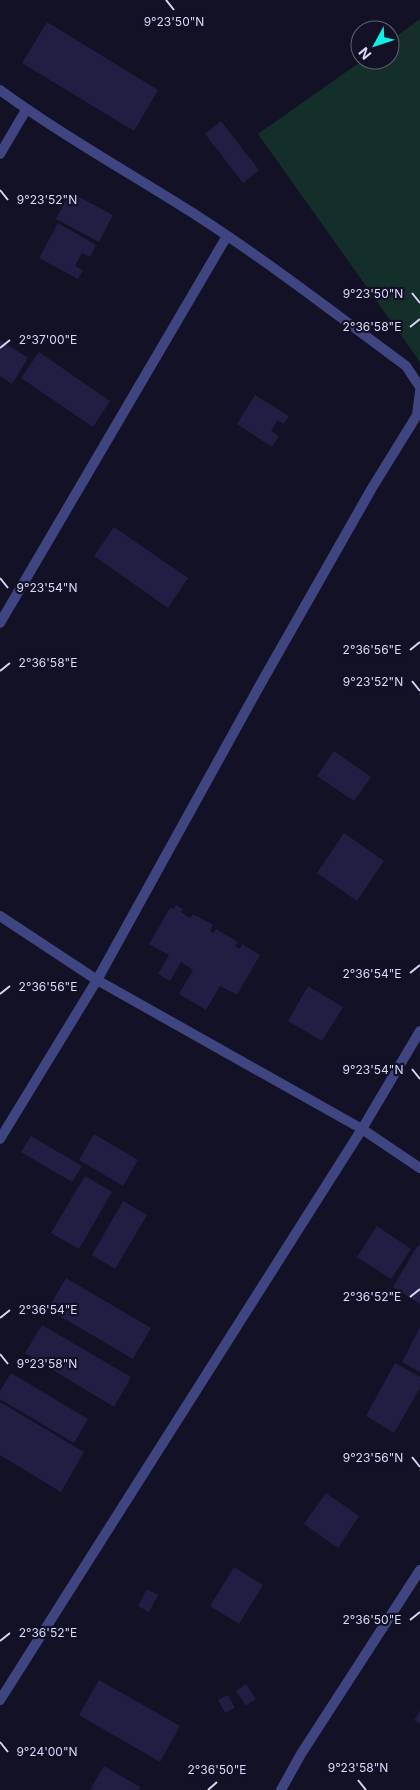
<svg xmlns="http://www.w3.org/2000/svg" width="420" height="1790" font-family="Inter,sans-serif">
	<rect width="100%" height="100%" fill="#121125"/>
	<path fill="#142e2a" d="M420,19v343l-162,-228 105,-74h27v-19z"/>
	<g fill="#211e44">
		<path d="M47,22l111,68 -24,41 -112,-68z"/>
		<path d="M221,121l38,49 -16,13 -38,-49z"/>
		<path d="M70,192l43,23 -14,27 -43,-23z"/>
		<path d="M58,223l38,22 -6,12 -8,-4 -7,13 8,4 -5,9 -39,-21z"/>
		<path d="M0,340l28,18 -16,26 -12,-8z"/>
		<path d="M39,352l71,49 -17,26 -72,-49z"/>
		<path d="M255,395l34,21 -5,8 -6,-4 -7,11 8,5 -7,11 -35,-23z"/>
		<path d="M114,527l74,51 -20,30 -74,-52z"/>
		<path d="M334,751l37,26 -17,24 -37,-25z"/>
		<path d="M344,833l40,28 -27,40 -40,-28z"/>
		<path d="M176,905l7,4 -2,3 9,6 3,-4 20,11 -3,6 4,2 2,-4 22,13 -3,4 5,3 2,-5 18,11 -23,40 -17,-9 -14,24 -27,-16 14,-24 -12,-8 -11,19 -12,-7 11,-19 -20,-11 21,-36 4,1z"/>
		<path d="M308,986l35,21 -21,34 -34,-20z"/>
		<path d="M94,1134l44,26 -15,26 -44,-26z"/>
		<path d="M31,1136l51,30 -10,16 -51,-30z"/>
		<path d="M85,1176l27,16 -33,57 -28,-16z"/>
		<path d="M123,1201l24,14 -32,54 -23,-14z"/>
		<path d="M377,1226l34,23 -20,30 -34,-22z"/>
		<path d="M418,1245l2,1v58l-27,-17z"/>
		<path d="M66,1278l85,50 -18,31 -85,-50z"/>
		<path d="M42,1325l89,52 -17,30 -89,-54z"/>
		<path d="M420,1327v45l-18,-10z"/>
		<path d="M395,1363l25,14v11l-26,45 -28,-17z"/>
		<path d="M11,1373l77,46 -14,24 -74,-44v-8z"/>
		<path d="M0,1402l84,50 -23,40 -61,-37z"/>
		<path d="M326,1493l33,23 -21,32 -34,-24z"/>
		<path d="M234,1567l29,18 -24,39 -29,-18z"/>
		<path d="M147,1589l11,6 -9,17 -11,-6z"/>
		<path d="M99,1680l81,46 -20,36 -81,-47z"/>
		<path d="M246,1684l10,15 -10,7 -10,-15z"/>
		<path d="M228,1695l7,13 -10,5 -7,-13z"/>
		<path d="M420,1710v14l-6,-4z"/>
		<path d="M104,1766l36,21 -1,3h-49z"/>
	</g>
	<g fill="none" stroke-linecap="round" stroke-linejoin="round">
		<g stroke="#3f4580" stroke-width="10">
			<path d="M0,90c63,46 133,85 199,127 71,46 139,99 207,149l14,21"/>
			<path d="M0,154l26,-44"/>
			<path d="M0,623l227,-387"/>
			<path d="M0,916l97,64 265,149 58,39"/>
			<path d="M0,1139l97,-159 163,-295 112,-197 45,-73 3,-24"/>
			<path d="M0,1700l362,-571 58,-98"/>
			<path d="M281,1790l20,-36 119,-184"/>
		</g>
	</g>
	<path fill="none" stroke="#d8d8fc" stroke-width="2" d="M166,0l8,10M0,190l8,10M412,293l8,10M410,327l10,-8M0,348l10,-8M0,578l8,10M410,650l10,-8M0,671l10,-8M412,681l8,10M410,973l10,-8M0,994l10,-8M412,1069l8,10M410,1297l10,-8M0,1318l10,-8M0,1354l8,10M412,1457l8,10M410,1620l10,-8M0,1641l10,-8M0,1742l8,10M358,1780l8,10M208,1790l9,-8"/>
	<g font-size="12" text-anchor="middle" fill="#d8d8fc" stroke="#121125" stroke-width="4.5" stroke-linejoin="round" paint-order="stroke">
		<text x="174" y="26">9°23'50"N</text>
		<text x="47" y="204">9°23'52"N</text>
		<text x="373" y="298">9°23'50"N</text>
		<text x="372" y="331">2°36'58"E</text>
		<text x="48" y="344">2°37'00"E</text>
		<text x="47" y="592">9°23'54"N</text>
		<text x="372" y="654">2°36'56"E</text>
		<text x="48" y="667">2°36'58"E</text>
		<text x="373" y="686">9°23'52"N</text>
		<text x="372" y="978">2°36'54"E</text>
		<text x="48" y="991">2°36'56"E</text>
		<text x="373" y="1074">9°23'54"N</text>
		<text x="372" y="1301">2°36'52"E</text>
		<text x="48" y="1314">2°36'54"E</text>
		<text x="47" y="1368">9°23'58"N</text>
		<text x="373" y="1462">9°23'56"N</text>
		<text x="372" y="1624">2°36'50"E</text>
		<text x="48" y="1637">2°36'52"E</text>
		<text x="47" y="1756">9°24'00"N</text>
		<text x="358" y="1772">9°23'58"N</text>
		<text x="217" y="1774">2°36'50"E</text>
	</g>
	<g transform="translate(375 45) rotate(230)"><circle r="24" fill="#121125" stroke="#61617b"/>
	<path d="M0-4L9 19L0 12L-9 19Z" fill="#12ede7"/>
	<text y="-8" font-size="14" font-weight="bold" text-anchor="middle" fill="#d8d8fc">N</text>
	</g>
</svg>
